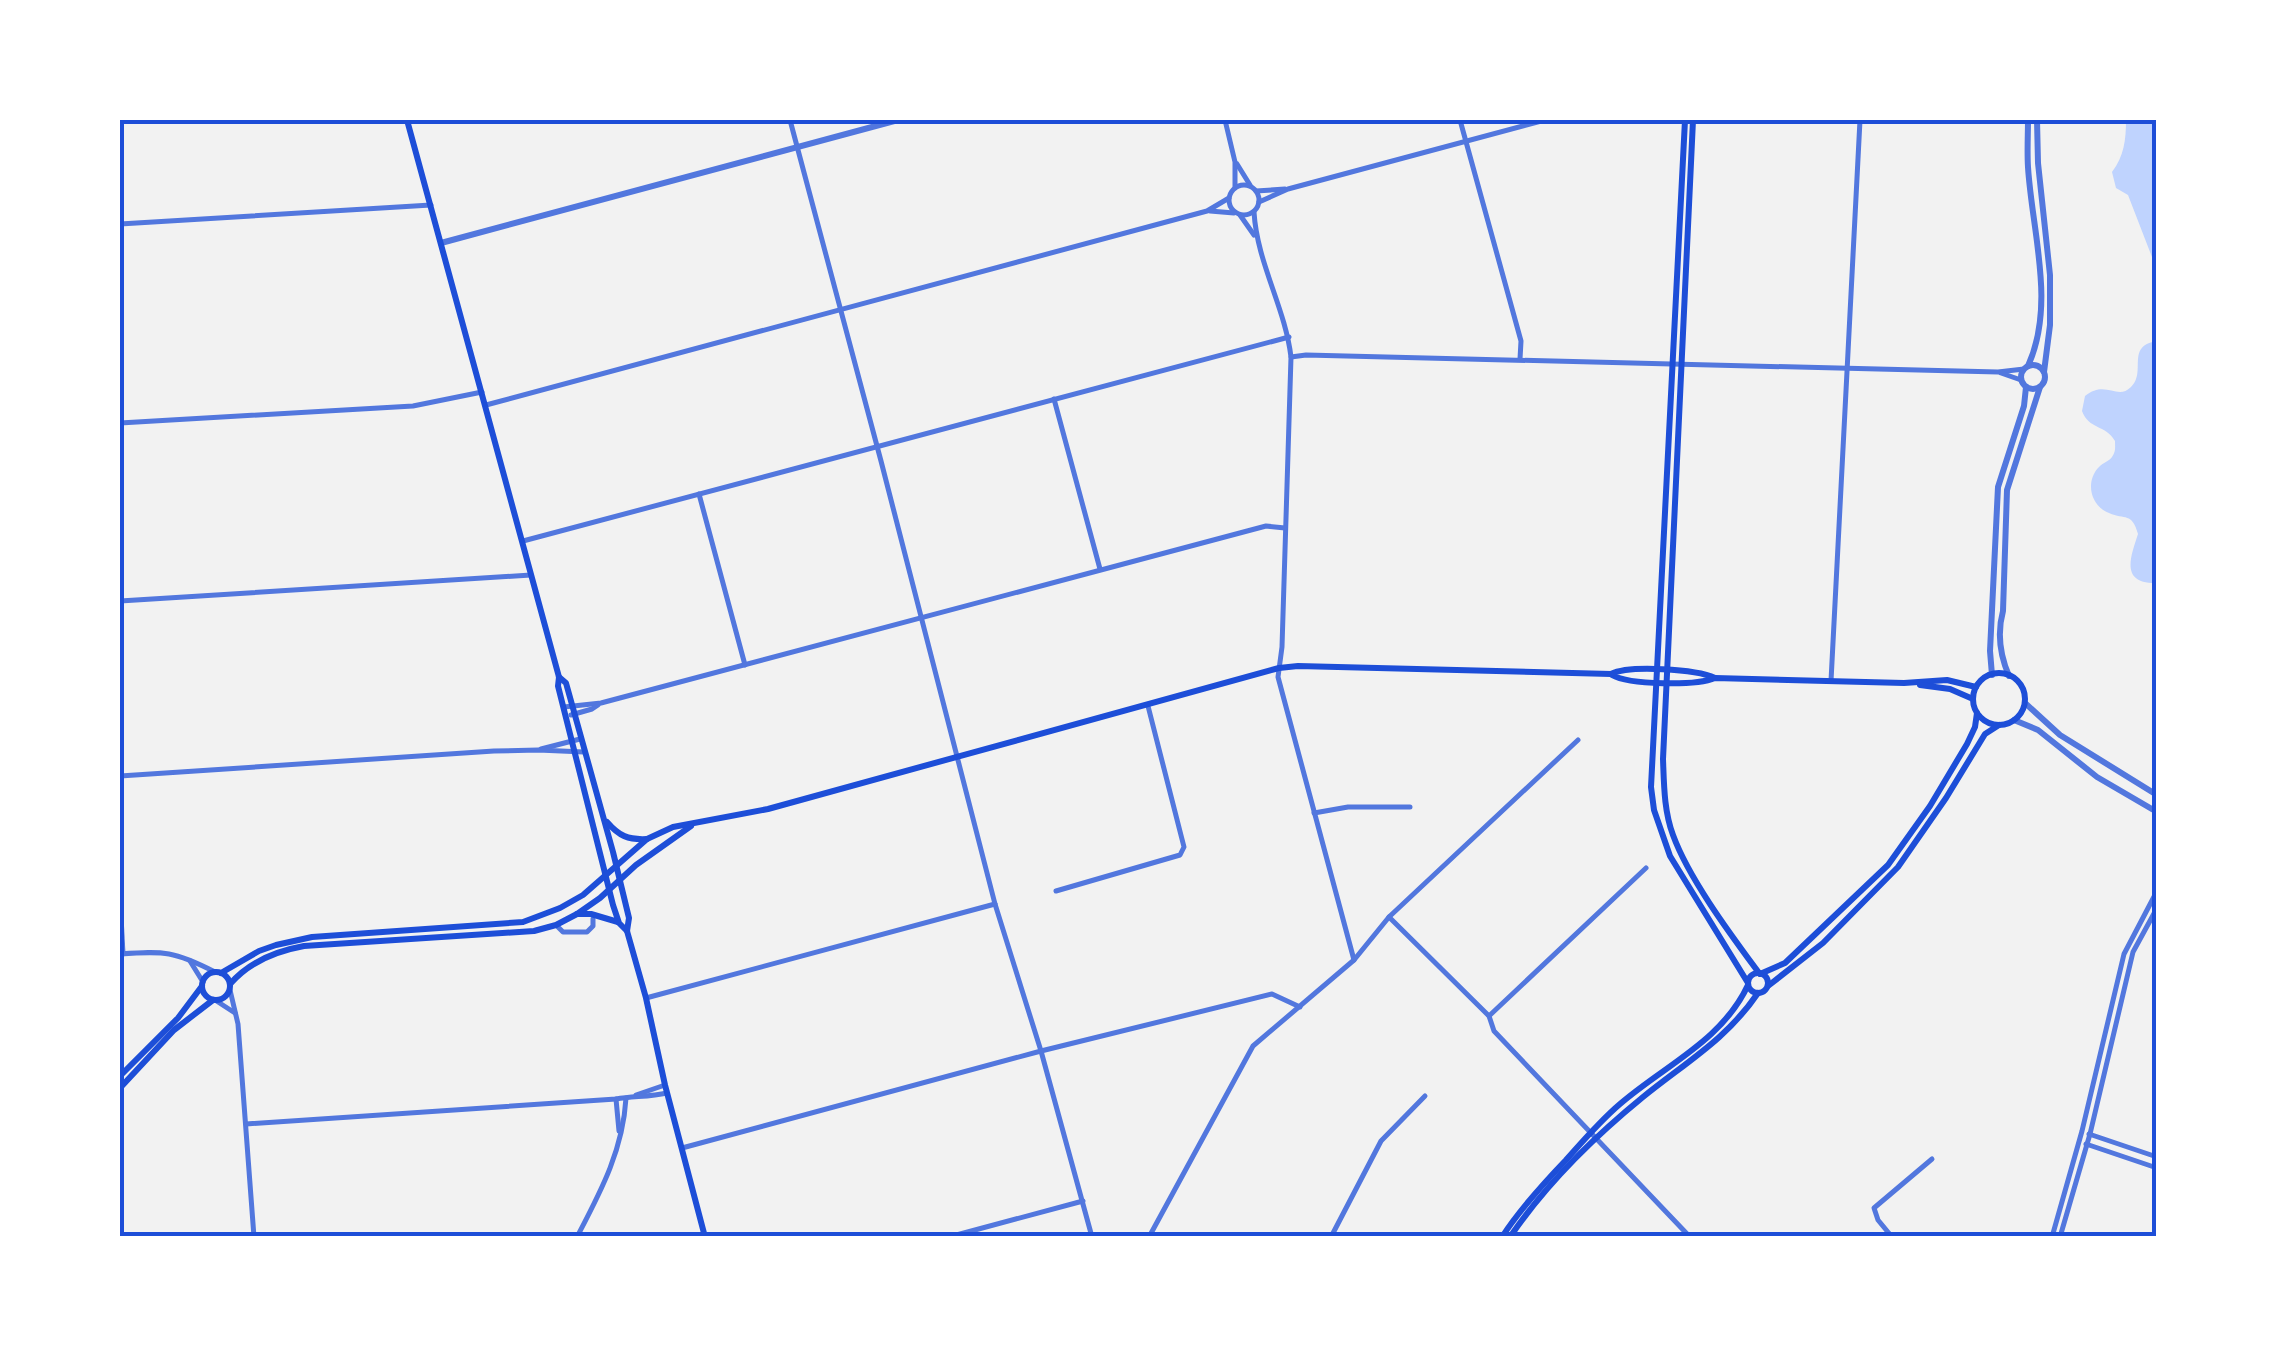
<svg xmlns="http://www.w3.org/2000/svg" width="2277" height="1357" font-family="'DM Sans',sans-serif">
	<rect width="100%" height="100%" fill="#f2f2f2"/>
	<g fill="#bfd3fe">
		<path d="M2126,120h31v150l-29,-75 -12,-7 -4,-16c12,-16 14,-32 14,-52z"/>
		<path d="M2157,341v242c-38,1 -26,-27 -19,-49 -6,-22 -13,-14 -29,-21 -19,-7 -24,-32 -10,-46 5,-5 9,-5 13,-10 4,-6 3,-9 3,-16 -10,-17 -26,-11 -33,-30l3,-15c21,-17 32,5 46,-9 16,-15 -6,-41 26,-46z"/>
	</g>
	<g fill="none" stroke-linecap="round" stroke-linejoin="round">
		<g stroke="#5277de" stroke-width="5">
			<path d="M790,120l91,341 114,443 46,147 51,186"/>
			<path d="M1225,120l10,42v26"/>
			<path d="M1460,120l61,221 -1,18"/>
			<path d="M1237,164l13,21"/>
			<circle cx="1244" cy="200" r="15"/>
			<path d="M1256,191l29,-2"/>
			<path d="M1259,202l29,-13 257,-69"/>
			<path d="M1210,211l24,2"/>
			<path d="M1254,212c3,51 31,95 37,145l-9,290 -4,30 76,283"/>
			<path d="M1240,215l14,20"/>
			<path d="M120,224l311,-19"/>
			<path d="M1291,357l15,-2 692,17 26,-3"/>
			<path d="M2001,373l20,7"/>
			<path d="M1054,399l46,170"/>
			<path d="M486,405l721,-194 22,-13"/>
			<path d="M120,423l293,-17 69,-14"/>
			<path d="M699,494l46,171"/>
			<path d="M523,541l766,-204"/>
			<path d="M120,601l411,-26"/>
			<path d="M1831,681l29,-561"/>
			<path d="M564,707l37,-4 665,-177 19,2"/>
			<path d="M571,715l21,-6 6,-4"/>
			<path d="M541,749l39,-10"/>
			<path d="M120,776l374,-25 44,-1 46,2"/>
			<path d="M1314,813l34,-6h62"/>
			<path d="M1056,891l124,-36 4,-8 -36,-141"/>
			<path d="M120,898l3,56"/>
			<path d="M1389,917l100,99 5,15 196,206"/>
			<path d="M556,925l7,7h24l6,-6v-7"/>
			<path d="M120,954c45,-3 54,-3 95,18"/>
			<path d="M190,961l13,21"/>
			<path d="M230,990l8,34 16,213"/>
			<path d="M646,998l349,-94"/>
			<path d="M215,1000l20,13"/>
			<path d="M1489,1016l157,-148"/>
			<path d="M636,1095l29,-10"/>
			<path d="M616,1099l3,32"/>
			<path d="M246,1124l370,-25c17,-3 33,-2 51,-6"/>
			<path d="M2089,1134l68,23"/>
			<path d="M2086,1144l71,24"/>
			<path d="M682,1148l359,-97 231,-57 28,13"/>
			<path d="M577,1237c24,-46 46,-87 49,-139"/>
			<path d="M949,1237l134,-36"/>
			<path d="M1149,1237l104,-191 101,-86 35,-43 189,-177"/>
			<path d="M1331,1237l50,-96 44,-45"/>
			<path d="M1892,1237l-14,-17 -4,-12 58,-49"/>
			<path d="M2052,1237l30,-106 42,-177 33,-63"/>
			<path d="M2060,1237l30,-103 43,-182 24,-44"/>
		</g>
		<g stroke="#5277de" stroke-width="6">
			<path d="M2037,120l1,43 12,112v50l-6,47"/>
			<path d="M441,243l457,-123"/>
			<circle cx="2033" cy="377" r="12"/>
			<path d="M2028,366c28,-62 4,-134 0,-199 -1,-16 0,-32 0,-47"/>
			<path d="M1992,675l-2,-24 8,-164 26,-81 2,-19"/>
			<path d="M2009,676c-9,-21 -12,-43 -6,-65l4,-121 33,-103"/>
			<path d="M2025,703l35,32 97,60"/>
			<path d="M2014,720l24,10 59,47 60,35"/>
		</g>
		<g stroke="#1d4ed8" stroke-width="6">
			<path d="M407,120l152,557 -1,9 55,219 6,18 8,8"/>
			<path d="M1685,120l-34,667 3,23 16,46 78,127"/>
			<path d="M1693,120l-30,639c1,26 1,52 10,76 16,44 58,100 86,138"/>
			<circle cx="1999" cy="699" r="26"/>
			<path d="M1612,675c17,10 84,11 103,3l189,5 43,-3 29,7"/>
			<path d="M559,677l7,6 47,169 16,66 -2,13 19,67 19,87 40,152"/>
			<path d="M1920,685l30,4 23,10"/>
			<path d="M607,822c12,14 21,18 40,17"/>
			<path d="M577,914h14l27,8"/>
			<circle cx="216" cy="986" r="14"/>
			<circle cx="1758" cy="983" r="10"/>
			<path d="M221,973l38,-22 17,-6 36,-8 211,-15 37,-14 23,-13 64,-56 26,-12 95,-18 511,-141 19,-2 313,8c18,-9 85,-5 104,4"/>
			<path d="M1760,974l25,-11 103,-98 42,-59 37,-62 8,-17 2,-14"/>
			<path d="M230,984c20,-23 46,-33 74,-38l230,-15 22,-6 21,-11 23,-16 36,-33 55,-39"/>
			<path d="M1768,986l55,-43 75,-76 48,-69 39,-64 14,-9"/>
			<path d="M120,1076l58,-58 24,-32"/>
			<path d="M120,1088l54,-58 39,-30"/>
			<path d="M1502,1237c18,-28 41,-53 64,-77 17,-19 34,-39 54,-56 45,-39 102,-63 128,-119"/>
			<path d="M1510,1237c36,-53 84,-100 133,-140 43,-35 83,-57 115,-104"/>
		</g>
	</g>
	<rect width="2277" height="1357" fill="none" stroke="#ffffff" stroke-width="245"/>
	<rect x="122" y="122" width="2032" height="1112" fill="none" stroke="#1d4ed8" stroke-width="4"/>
</svg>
